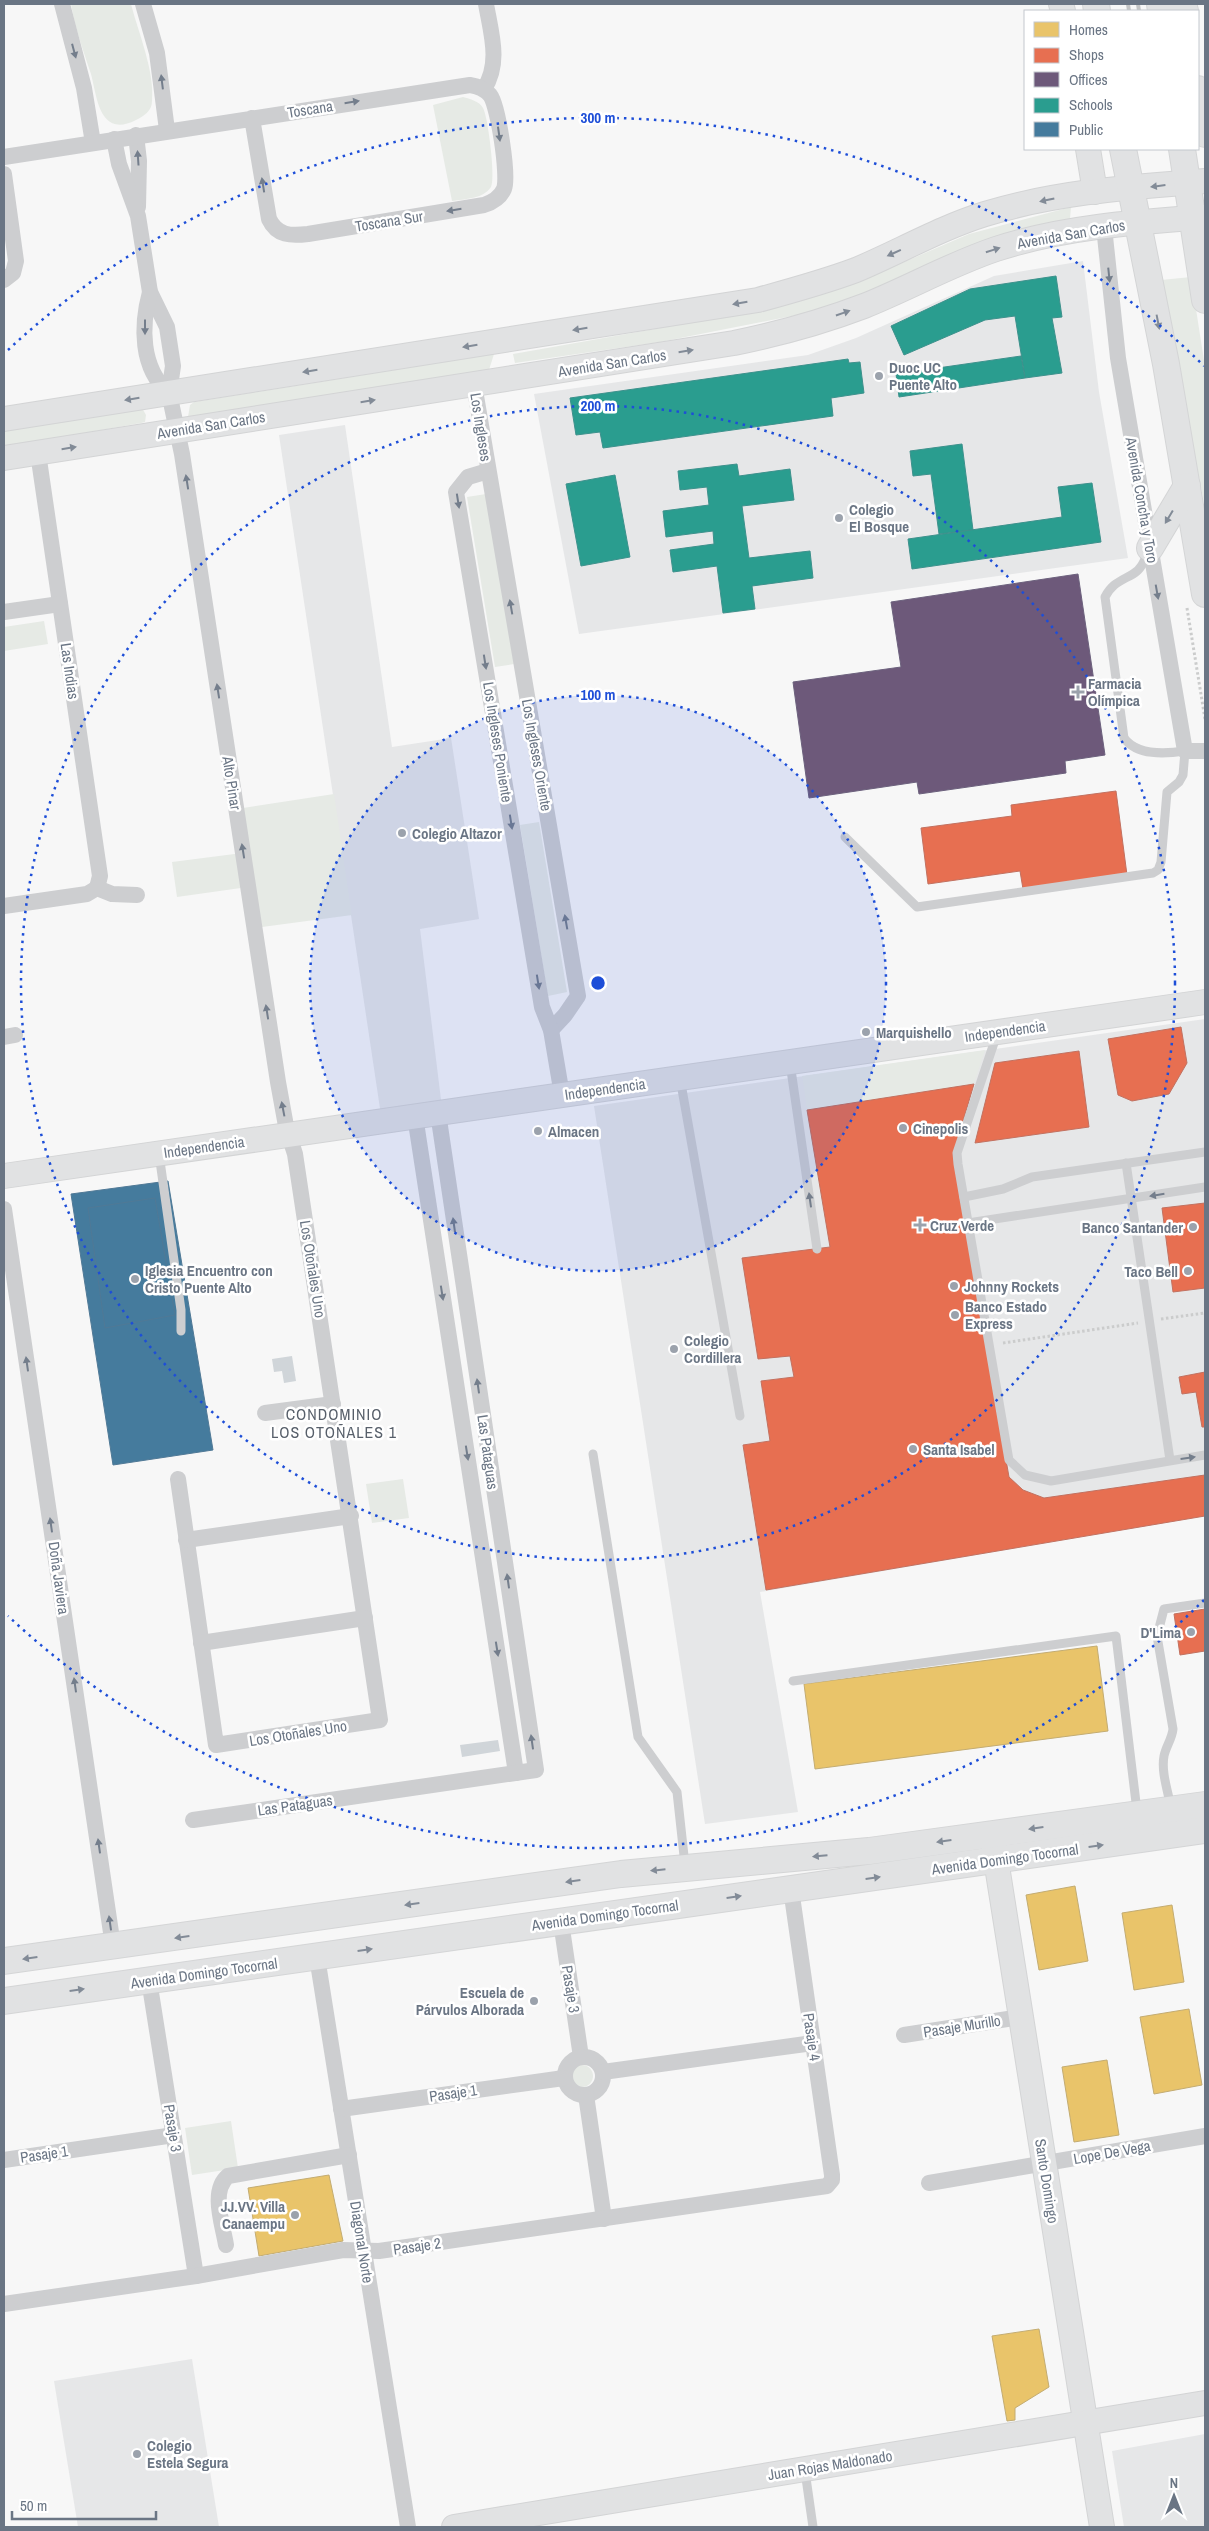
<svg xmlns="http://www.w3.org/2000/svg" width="1209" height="2531" font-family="'Archivo Narrow',sans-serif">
	<rect width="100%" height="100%" fill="#f7f7f7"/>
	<g fill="#e6e7e8">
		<path d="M1083,261l16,131 29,166 -549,76 -45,-240 274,-39 48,-17 138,-62z"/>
		<path d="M345,425l47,322 59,-9 28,181 -59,10 22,179 -61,7 -102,-680z"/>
		<path d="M1205,1019v497l-445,76 38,220 -93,12 -111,-718z"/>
		<path d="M192,2359l27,168h-141l-24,-146z"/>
		<path d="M1205,2434v93h-81l-12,-76z"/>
	</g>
	<g fill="#e6eae5">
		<path d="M71,4h60c7,28 24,67 21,97 0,10 -8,15 -16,19 -37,19 -39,-24 -45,-46 -8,-24 -16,-46 -20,-70z"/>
		<path d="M463,97c7,2 16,4 20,11 5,8 13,72 8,79 -8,12 -26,12 -39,14l-19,-96z"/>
		<path d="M1071,207l-1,12 -89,24 -133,58 -41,12 -147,29 -145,21 -2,-9 266,-47 81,-26 109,-47z"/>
		<path d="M1191,277l14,90v141l-44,-228z"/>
		<path d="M494,354l-6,19 -300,44 2,-12 4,-3z"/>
		<path d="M142,408l4,7 -1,7 -4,1 -137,24v-20z"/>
		<path d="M486,494l28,170 -19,3 -28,-170z"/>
		<path d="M44,621l4,23 -44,7v-24z"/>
		<path d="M334,794l18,121 -90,12 -7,-41 -78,11 -5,-35 78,-10 -7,-44z"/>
		<path d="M539,822l28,170 -19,4 -28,-171z"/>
		<path d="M985,1050l-11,34 -167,26 -5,-34z"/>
		<path d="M403,1479l6,39 -37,5 -6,-39z"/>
		<circle cx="582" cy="2076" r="11"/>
		<path d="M231,2121l7,47 -46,7 -7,-47z"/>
	</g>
	<g fill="#d0d5d9">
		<path d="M292,1356l4,25 -12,2 -2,-12 -8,1 -2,-13z"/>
		<path d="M498,1740l2,11 -38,6 -2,-12z"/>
	</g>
	<g fill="#e9c46a" stroke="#c3ac72">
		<path d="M1097,1646l11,85 -293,38 -11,-85z"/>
		<path d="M1075,1886l13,75 -49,9 -13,-75z"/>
		<path d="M1172,1905l12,77 -50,8 -12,-77z"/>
		<path d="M1189,2009l13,76 -48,9 -14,-77z"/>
		<path d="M1107,2060l12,75 -45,7 -12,-75z"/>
		<path d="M329,2175l14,66 -84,15 -11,-68z"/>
		<path d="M1039,2329l10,58 -34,21v12l-8,1 -15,-85z"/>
	</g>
	<g fill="#e76f51" stroke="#c27160">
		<path d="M1116,791l11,84 -104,14 -3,-18 -92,13 -7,-56 91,-12 -1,-11z"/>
		<path d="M1181,1027l6,36 -18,31 -37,7 -14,-6 -10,-56z"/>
		<path d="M1079,1051l10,76 -114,16 20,-80z"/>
		<path d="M974,1084l-21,71 56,322 14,13 21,8 161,-23v41l-439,74 -23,-145 27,-4 -9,-60 33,-4 -4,-21 -32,3 -16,-101 88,-11 -23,-137z"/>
		<path d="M1205,1203v85l-32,4 -11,-84z"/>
		<path d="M1205,1372v55h-3l-6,-35 -14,2 -3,-17z"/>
		<path d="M1205,1609v42l-25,4 -6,-41z"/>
	</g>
	<path fill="#6d597a" stroke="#6c617d" d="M1078,574l27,181 -40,6 1,12 -147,21 -2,-12 -108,16 -16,-116 108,-15 -10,-65z"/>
	<g fill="#2a9d8f" stroke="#3d918c">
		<path d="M1056,276l6,41 -10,1 10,55 -37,5 -10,-62 -30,4 -81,35 -13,-29 79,-37z"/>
		<path d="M1021,356l4,22 -126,19 -3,-23z"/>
		<path d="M848,359l1,4 11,-1 4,31 -33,5 2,18 -230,32 -3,-16 -24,3 -6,-37z"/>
		<path d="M962,444l11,86 -34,4 -8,-60 -18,2 -3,-25z"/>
		<path d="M737,464l2,12 51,-7 4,31 -52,6 7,52 61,-7 3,27 -61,8 3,23 -32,4 -6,-47 -44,6 -3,-22 44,-6 -1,-13 -47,6 -3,-26 46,-6 -2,-18 -27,3 -2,-19z"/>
		<path d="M615,475l15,82 -49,9 -15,-82z"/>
		<path d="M1092,483l9,59 -189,27 -4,-30 154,-22 -4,-30z"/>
	</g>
	<g fill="#457b9d" stroke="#507996">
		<path d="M168,1181l45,269 -100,15 -42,-271z"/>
		<path d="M155,1198l20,117 -70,13 -17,-120z"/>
	</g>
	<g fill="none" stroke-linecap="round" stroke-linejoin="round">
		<defs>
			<g id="secondary">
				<path d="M1061,4l2,7"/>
				<path d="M1088,149l7,43"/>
				<path d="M4,419l754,-119c33,-9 66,-18 98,-30 43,-18 84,-42 129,-56 71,-22 147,-27 220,-33"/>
				<path d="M4,458l730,-115c44,-9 88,-21 130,-37 45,-18 87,-42 132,-57 67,-22 140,-27 209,-32"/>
				<path d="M4,1176l1201,-174"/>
				<path d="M993,1841l109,686"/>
				<path d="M454,2527l751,-124"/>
			</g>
			<g id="primary">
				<path d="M1096,4l1,7"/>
				<path d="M1160,4l1,7"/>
				<path d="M1183,4l2,7"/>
				<path d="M1198,89l7,45"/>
				<path d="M1123,149l43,215 39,230"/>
				<path d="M1182,149l23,151"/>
				<path d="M1150,548l37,-62"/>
				<path d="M4,1961l617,-87 248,-23 336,-46"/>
				<path d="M4,2001l1201,-171"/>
			</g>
		</defs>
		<use href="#secondary" stroke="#d3d4d5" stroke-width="26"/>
		<use href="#primary" stroke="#d4d5d6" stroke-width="28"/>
		<g stroke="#cbcccc" stroke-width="3" stroke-dasharray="2.5 2.5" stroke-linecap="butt">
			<path d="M1187,608l18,111"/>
			<path d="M1161,1319l44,-6"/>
			<path d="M1003,1343l135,-20"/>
		</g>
		<g stroke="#cdced0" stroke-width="9">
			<path d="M845,837l72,70 236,-34 5,-3 3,-8 6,-70 12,-10 4,-7 2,-24c-20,3 -48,5 -61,-13l-19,-141c7,-14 16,-16 28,-23 9,-5 12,-15 16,-24"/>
			<path d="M997,1034l-40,119 1,11 51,296 16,15 26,6 154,-26"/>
			<path d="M790,1063l27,186"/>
			<path d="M680,1078l60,338"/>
			<path d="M159,1154l22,156v21"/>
			<path d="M1126,1163l44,297"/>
			<path d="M964,1197l39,-8 29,-12 173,-25"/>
			<path d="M968,1223l237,-36"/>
			<path d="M593,1454l45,283 39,55 8,73"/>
			<path d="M793,1681l323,-45 21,175"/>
			<path d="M1171,1808c-3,-17 -10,-36 -7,-52 2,-10 8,-17 9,-27l-16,-93 7,-27 41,-6"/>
			<path d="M805,2471l8,56"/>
		</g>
		<g stroke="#cdced0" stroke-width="16">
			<path d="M62,4l22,84 9,55"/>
			<path d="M143,4l14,49 10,77"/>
			<path d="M484,89c17,-26 7,-56 2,-85"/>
			<path d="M136,135l3,26 -1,46"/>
			<path d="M114,139l5,25 19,52 12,76 17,35 6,39 -4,27 13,61 96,628 8,44 9,28 85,566 -164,25 -38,-266"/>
			<path d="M4,157l466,-72c7,1 14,3 20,10 8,10 19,81 14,94 -4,9 -11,13 -20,16l-176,29c-17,2 -31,2 -39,-15l-17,-101"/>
			<path d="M4,174l12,87 -3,12 -9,7"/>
			<path d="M1104,227l14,131 67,393h20"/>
			<path d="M150,292c-9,33 -10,76 19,101"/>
			<path d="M474,384l104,612 -13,19 -14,15"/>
			<path d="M38,453l62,423 -3,12"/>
			<path d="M488,471l-20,6 -12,15 86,515 9,23 11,65"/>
			<path d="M4,612l56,-8"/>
			<path d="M97,888l15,6 25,1"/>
			<path d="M4,906l83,-12 10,-6"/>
			<path d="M4,1037l11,-2"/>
			<path d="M415,1116l101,657"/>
			<path d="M4,1209l109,737"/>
			<path d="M265,1413l68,-9"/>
			<path d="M186,1540l165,-24"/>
			<path d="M201,1643l164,-25"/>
			<path d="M193,1820l343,-50 -98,-657"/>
			<path d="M561,1922l20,135"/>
			<path d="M317,1957l91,570"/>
			<path d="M149,1980l47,296"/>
			<path d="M904,2035l117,-18"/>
			<circle cx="584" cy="2076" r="19"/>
			<path d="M603,2072l210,-29"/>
			<path d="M586,2095l18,124"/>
			<path d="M341,2109l223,-31"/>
			<path d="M4,2160l170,-25"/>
			<path d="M929,2183l276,-47"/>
			<path d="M226,2245c-3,-20 -16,-54 2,-69l121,-21"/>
			<path d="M4,2304l192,-28 147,-26 36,1 448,-65 5,-6v-5l-41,-286"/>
		</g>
		<use href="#secondary" stroke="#e1e2e3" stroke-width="24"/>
		<use href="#primary" stroke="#e1e2e3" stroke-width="26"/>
		<g stroke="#c3c4c5" stroke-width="4" stroke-dasharray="8 4" stroke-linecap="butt">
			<path d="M1128,4l1,7"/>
			<path d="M1138,4l1,7"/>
		</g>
	</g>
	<defs><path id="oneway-solid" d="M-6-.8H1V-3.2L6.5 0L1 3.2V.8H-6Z" transform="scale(1.25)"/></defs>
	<g fill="#747e8c">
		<use href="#oneway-solid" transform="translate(74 51) rotate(75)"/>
		<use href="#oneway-solid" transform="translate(162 82) rotate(-97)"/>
		<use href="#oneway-solid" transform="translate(352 102) rotate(-9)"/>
		<use href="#oneway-solid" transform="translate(499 134) rotate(82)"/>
		<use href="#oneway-solid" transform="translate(138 158) rotate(-94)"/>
		<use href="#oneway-solid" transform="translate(263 185) rotate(-99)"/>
		<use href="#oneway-solid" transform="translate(454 210) rotate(171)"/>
		<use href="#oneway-solid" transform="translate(1109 275) rotate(84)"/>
		<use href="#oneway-solid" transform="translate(145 327) rotate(90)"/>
		<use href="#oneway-solid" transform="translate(187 482) rotate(-99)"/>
		<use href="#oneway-solid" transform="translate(458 501) rotate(81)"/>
		<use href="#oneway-solid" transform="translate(1157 592) rotate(80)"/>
		<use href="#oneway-solid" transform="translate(511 607) rotate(-100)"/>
		<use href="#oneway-solid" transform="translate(485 662) rotate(81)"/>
		<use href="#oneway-solid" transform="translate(218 691) rotate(-99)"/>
		<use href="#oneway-solid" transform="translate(511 822) rotate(81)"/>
		<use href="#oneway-solid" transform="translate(243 851) rotate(-99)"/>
		<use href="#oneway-solid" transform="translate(566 922) rotate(-100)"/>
		<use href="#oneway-solid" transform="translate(538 982) rotate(81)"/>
		<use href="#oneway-solid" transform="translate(267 1012) rotate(-99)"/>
		<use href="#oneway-solid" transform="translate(283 1109) rotate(-101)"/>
		<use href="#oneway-solid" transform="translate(1157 1195) rotate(171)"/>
		<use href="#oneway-solid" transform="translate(810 1200) rotate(-98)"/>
		<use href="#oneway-solid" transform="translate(454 1225) rotate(-98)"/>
		<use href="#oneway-solid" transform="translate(442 1293) rotate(81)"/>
		<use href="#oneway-solid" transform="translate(27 1364) rotate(-98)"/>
		<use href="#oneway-solid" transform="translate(478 1386) rotate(-98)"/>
		<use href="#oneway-solid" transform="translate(467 1453) rotate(81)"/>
		<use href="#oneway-solid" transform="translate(1188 1458) rotate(-8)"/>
		<use href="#oneway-solid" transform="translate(51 1525) rotate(-98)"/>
		<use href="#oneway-solid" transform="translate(508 1581) rotate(-98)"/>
		<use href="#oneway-solid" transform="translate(497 1649) rotate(81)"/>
		<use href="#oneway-solid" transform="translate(75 1685) rotate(-98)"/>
		<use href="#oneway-solid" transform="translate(532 1742) rotate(-98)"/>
		<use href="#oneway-solid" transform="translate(99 1846) rotate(-98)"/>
		<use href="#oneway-solid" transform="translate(110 1923) rotate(-98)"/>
	</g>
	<g fill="#828b97">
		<use href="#oneway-solid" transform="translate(1158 186) rotate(173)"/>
		<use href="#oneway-solid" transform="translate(1047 200) rotate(168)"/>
		<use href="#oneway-solid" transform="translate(993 250) rotate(-18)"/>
		<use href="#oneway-solid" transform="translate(894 253) rotate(156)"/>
		<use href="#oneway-solid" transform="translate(740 303) rotate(170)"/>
		<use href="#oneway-solid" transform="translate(843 313) rotate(-19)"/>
		<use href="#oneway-solid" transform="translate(1158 322) rotate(79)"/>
		<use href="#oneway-solid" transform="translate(580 329) rotate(171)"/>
		<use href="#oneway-solid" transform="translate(470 346) rotate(171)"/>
		<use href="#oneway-solid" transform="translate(686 351) rotate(-9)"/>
		<use href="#oneway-solid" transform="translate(310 371) rotate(171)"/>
		<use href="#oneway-solid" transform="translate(132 399) rotate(171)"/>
		<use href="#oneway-solid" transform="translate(368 401) rotate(-9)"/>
		<use href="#oneway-solid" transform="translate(69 448) rotate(-9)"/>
		<use href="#oneway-solid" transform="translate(1169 517) rotate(121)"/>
		<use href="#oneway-solid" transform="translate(1036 1828) rotate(172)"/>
		<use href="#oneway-solid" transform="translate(944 1841) rotate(172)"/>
		<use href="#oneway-solid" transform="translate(1096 1846) rotate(-8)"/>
		<use href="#oneway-solid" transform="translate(820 1856) rotate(175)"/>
		<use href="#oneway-solid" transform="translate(658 1870) rotate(174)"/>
		<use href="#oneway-solid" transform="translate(873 1878) rotate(-8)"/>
		<use href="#oneway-solid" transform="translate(573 1881) rotate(172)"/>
		<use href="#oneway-solid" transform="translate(734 1897) rotate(-8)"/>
		<use href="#oneway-solid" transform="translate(412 1904) rotate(172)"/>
		<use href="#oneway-solid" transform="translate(182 1937) rotate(172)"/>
		<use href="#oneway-solid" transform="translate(365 1950) rotate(-8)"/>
		<use href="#oneway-solid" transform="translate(30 1958) rotate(172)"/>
		<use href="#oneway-solid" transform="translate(77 1990) rotate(-8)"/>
	</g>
	<circle cx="598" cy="983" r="288" fill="#1d4ed8" fill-opacity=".12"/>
	<g fill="none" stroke="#1d4ed8" stroke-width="2.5" stroke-dasharray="2.5 5">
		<circle cx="598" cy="983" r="288"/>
		<circle cx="598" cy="983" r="577"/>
		<path d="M1204 1600A865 865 0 0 1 8 1616M8 350A865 865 0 0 1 1204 366"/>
	</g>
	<g fill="#9ba2ac" stroke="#fff" stroke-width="2">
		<circle cx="879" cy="376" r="5"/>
		<circle cx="839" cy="518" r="5"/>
		<path d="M1075.5 684.5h5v5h5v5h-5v5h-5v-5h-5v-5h5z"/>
		<circle cx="402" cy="833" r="5"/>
		<circle cx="866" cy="1032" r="5"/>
		<circle cx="903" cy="1128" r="5"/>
		<circle cx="538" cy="1131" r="5"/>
		<path d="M917.5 1217.5h5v5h5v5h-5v5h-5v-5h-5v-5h5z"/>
		<circle cx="1193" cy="1227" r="5"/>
		<circle cx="1188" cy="1271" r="5"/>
		<circle cx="135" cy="1279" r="5"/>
		<circle cx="954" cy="1286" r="5"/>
		<circle cx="955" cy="1315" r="5"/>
		<circle cx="674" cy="1349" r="5"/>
		<circle cx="913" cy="1449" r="5"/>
		<circle cx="1191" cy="1632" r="5"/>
		<circle cx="534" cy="2001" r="5"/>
		<circle cx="295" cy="2215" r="5"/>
		<circle cx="137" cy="2454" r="5"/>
	</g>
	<g text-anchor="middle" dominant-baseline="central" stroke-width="5" stroke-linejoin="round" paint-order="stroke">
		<g font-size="15" fill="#6a7584" stroke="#fff">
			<text transform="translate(310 109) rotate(-9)">Toscana</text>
			<text transform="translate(389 221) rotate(-9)">Toscana Sur</text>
			<text transform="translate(1071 234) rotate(-10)">Avenida San Carlos</text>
			<text transform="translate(612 363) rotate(-9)">Avenida San Carlos</text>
			<text transform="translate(211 425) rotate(-9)">Avenida San Carlos</text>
			<text transform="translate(481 427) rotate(81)">Los Ingleses</text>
			<text transform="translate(1142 500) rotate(80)">Avenida Concha y Toro</text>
			<text transform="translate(70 671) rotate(82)">Las Indias</text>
			<text transform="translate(498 742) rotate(81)">Los Ingleses Poniente</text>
			<text transform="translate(537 755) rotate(80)">Los Ingleses Oriente</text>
			<text transform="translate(232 783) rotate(81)">Alto Pinar</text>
			<text transform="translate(1005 1031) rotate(-8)">Independencia</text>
			<text transform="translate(605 1089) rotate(-8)">Independencia</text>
			<text transform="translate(204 1147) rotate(-8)">Independencia</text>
			<text transform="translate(313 1269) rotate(81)">Los Otoñales Uno</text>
			<text transform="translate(488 1452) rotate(82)">Las Pataguas</text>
			<text transform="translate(59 1578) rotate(82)">Doña Javiera</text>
			<text transform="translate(298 1733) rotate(-9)">Los Otoñales Uno</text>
			<text transform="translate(295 1805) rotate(-8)">Las Pataguas</text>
			<text transform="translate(1005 1859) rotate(-8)">Avenida Domingo Tocornal</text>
			<text transform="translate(605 1915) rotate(-8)">Avenida Domingo Tocornal</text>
			<text transform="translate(204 1973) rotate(-8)">Avenida Domingo Tocornal</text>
			<text transform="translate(571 1989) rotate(81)">Pasaje 3</text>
			<text transform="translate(962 2026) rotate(-9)">Pasaje Murillo</text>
			<text transform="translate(812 2037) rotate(82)">Pasaje 4</text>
			<text transform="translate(453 2093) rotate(-8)">Pasaje 1</text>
			<text transform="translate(173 2128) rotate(81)">Pasaje 3</text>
			<text transform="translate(1112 2152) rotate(-10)">Lope De Vega</text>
			<text transform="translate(44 2154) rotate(-8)">Pasaje 1</text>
			<text transform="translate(1047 2181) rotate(81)">Santo Domingo</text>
			<text transform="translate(362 2242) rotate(81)">Diagonal Norte</text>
			<text transform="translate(417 2246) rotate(-8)">Pasaje 2</text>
			<text transform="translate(830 2465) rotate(-9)">Juan Rojas Maldonado</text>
		</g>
		<g font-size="15" font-weight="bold" fill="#6a7584" stroke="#fff" text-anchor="start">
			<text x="889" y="367">Duoc UC<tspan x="889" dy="17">Puente Alto</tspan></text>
			<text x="849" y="509">Colegio<tspan x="849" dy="17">El Bosque</tspan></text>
			<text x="1088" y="683">Farmacia<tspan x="1088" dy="17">Olímpica</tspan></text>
			<text x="412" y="833">Colegio Altazor</text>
			<text x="876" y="1032">Marquishello</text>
			<text x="913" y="1128">Cinepolis</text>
			<text x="548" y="1131">Almacen</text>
			<text x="930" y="1225">Cruz Verde</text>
			<text x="1183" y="1227" text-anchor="end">Banco Santander</text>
			<text x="145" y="1270">Iglesia Encuentro con<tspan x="145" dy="17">Cristo Puente Alto</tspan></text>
			<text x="1178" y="1271" text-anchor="end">Taco Bell</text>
			<text x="964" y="1286">Johnny Rockets</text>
			<text x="965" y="1306">Banco Estado<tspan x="965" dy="17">Express</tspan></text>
			<text x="684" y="1340">Colegio<tspan x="684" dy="17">Cordillera</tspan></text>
			<text x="923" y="1449">Santa Isabel</text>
			<text x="1181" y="1632" text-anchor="end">D'Lima</text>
			<text x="524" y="1992" text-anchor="end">Escuela de<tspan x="524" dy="17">Párvulos Alborada</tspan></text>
			<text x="285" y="2206" text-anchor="end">JJ.VV. Villa<tspan x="285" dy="17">Canaempu</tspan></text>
			<text x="147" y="2445">Colegio<tspan x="147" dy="17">Estela Segura</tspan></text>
		</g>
		<g font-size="16" letter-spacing="1" fill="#575f6a" stroke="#fff">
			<text x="334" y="1414">CONDOMINIO<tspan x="334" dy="18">LOS OTOÑALES 1</tspan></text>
		</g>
	</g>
	<circle cx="598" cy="983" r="8" fill="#1d4ed8" stroke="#fff" stroke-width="2.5"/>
	<g font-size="15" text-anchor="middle" font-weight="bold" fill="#1d4ed8" stroke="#fff" stroke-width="5" stroke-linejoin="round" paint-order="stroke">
		<text x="598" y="123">300 m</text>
		<text x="598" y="411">200 m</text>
		<text x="598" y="700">100 m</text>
	</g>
	<rect width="1209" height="2531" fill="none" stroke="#6a7584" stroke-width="10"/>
	<rect x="1024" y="10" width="175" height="140" fill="#ffffff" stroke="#c3c8ce"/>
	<rect x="1034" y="22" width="25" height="15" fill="#e9c46a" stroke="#c3c8ce"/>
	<text x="1069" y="35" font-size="15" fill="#6a7584">Homes</text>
	<rect x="1034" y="48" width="25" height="15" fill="#e76f51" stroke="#c3c8ce"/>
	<text x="1069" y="60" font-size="15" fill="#6a7584">Shops</text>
	<rect x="1034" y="72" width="25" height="15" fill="#6d597a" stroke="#c3c8ce"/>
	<text x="1069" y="85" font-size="15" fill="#6a7584">Offices</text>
	<rect x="1034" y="98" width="25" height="15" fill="#2a9d8f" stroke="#c3c8ce"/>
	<text x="1069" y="110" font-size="15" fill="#6a7584">Schools</text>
	<rect x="1034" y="122" width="25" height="15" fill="#457b9d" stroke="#c3c8ce"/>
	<text x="1069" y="135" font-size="15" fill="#6a7584">Public</text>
	<g transform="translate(1174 2496)" stroke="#ffffff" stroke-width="4" paint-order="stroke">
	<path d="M0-4L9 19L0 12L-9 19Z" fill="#6a7584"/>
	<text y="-8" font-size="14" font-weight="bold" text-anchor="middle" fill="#6a7584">N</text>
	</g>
	<path d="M12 2511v8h144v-8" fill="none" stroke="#6a7584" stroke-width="2.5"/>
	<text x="20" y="2511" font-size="15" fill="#6a7584" stroke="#ffffff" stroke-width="4" paint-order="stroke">50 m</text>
</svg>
